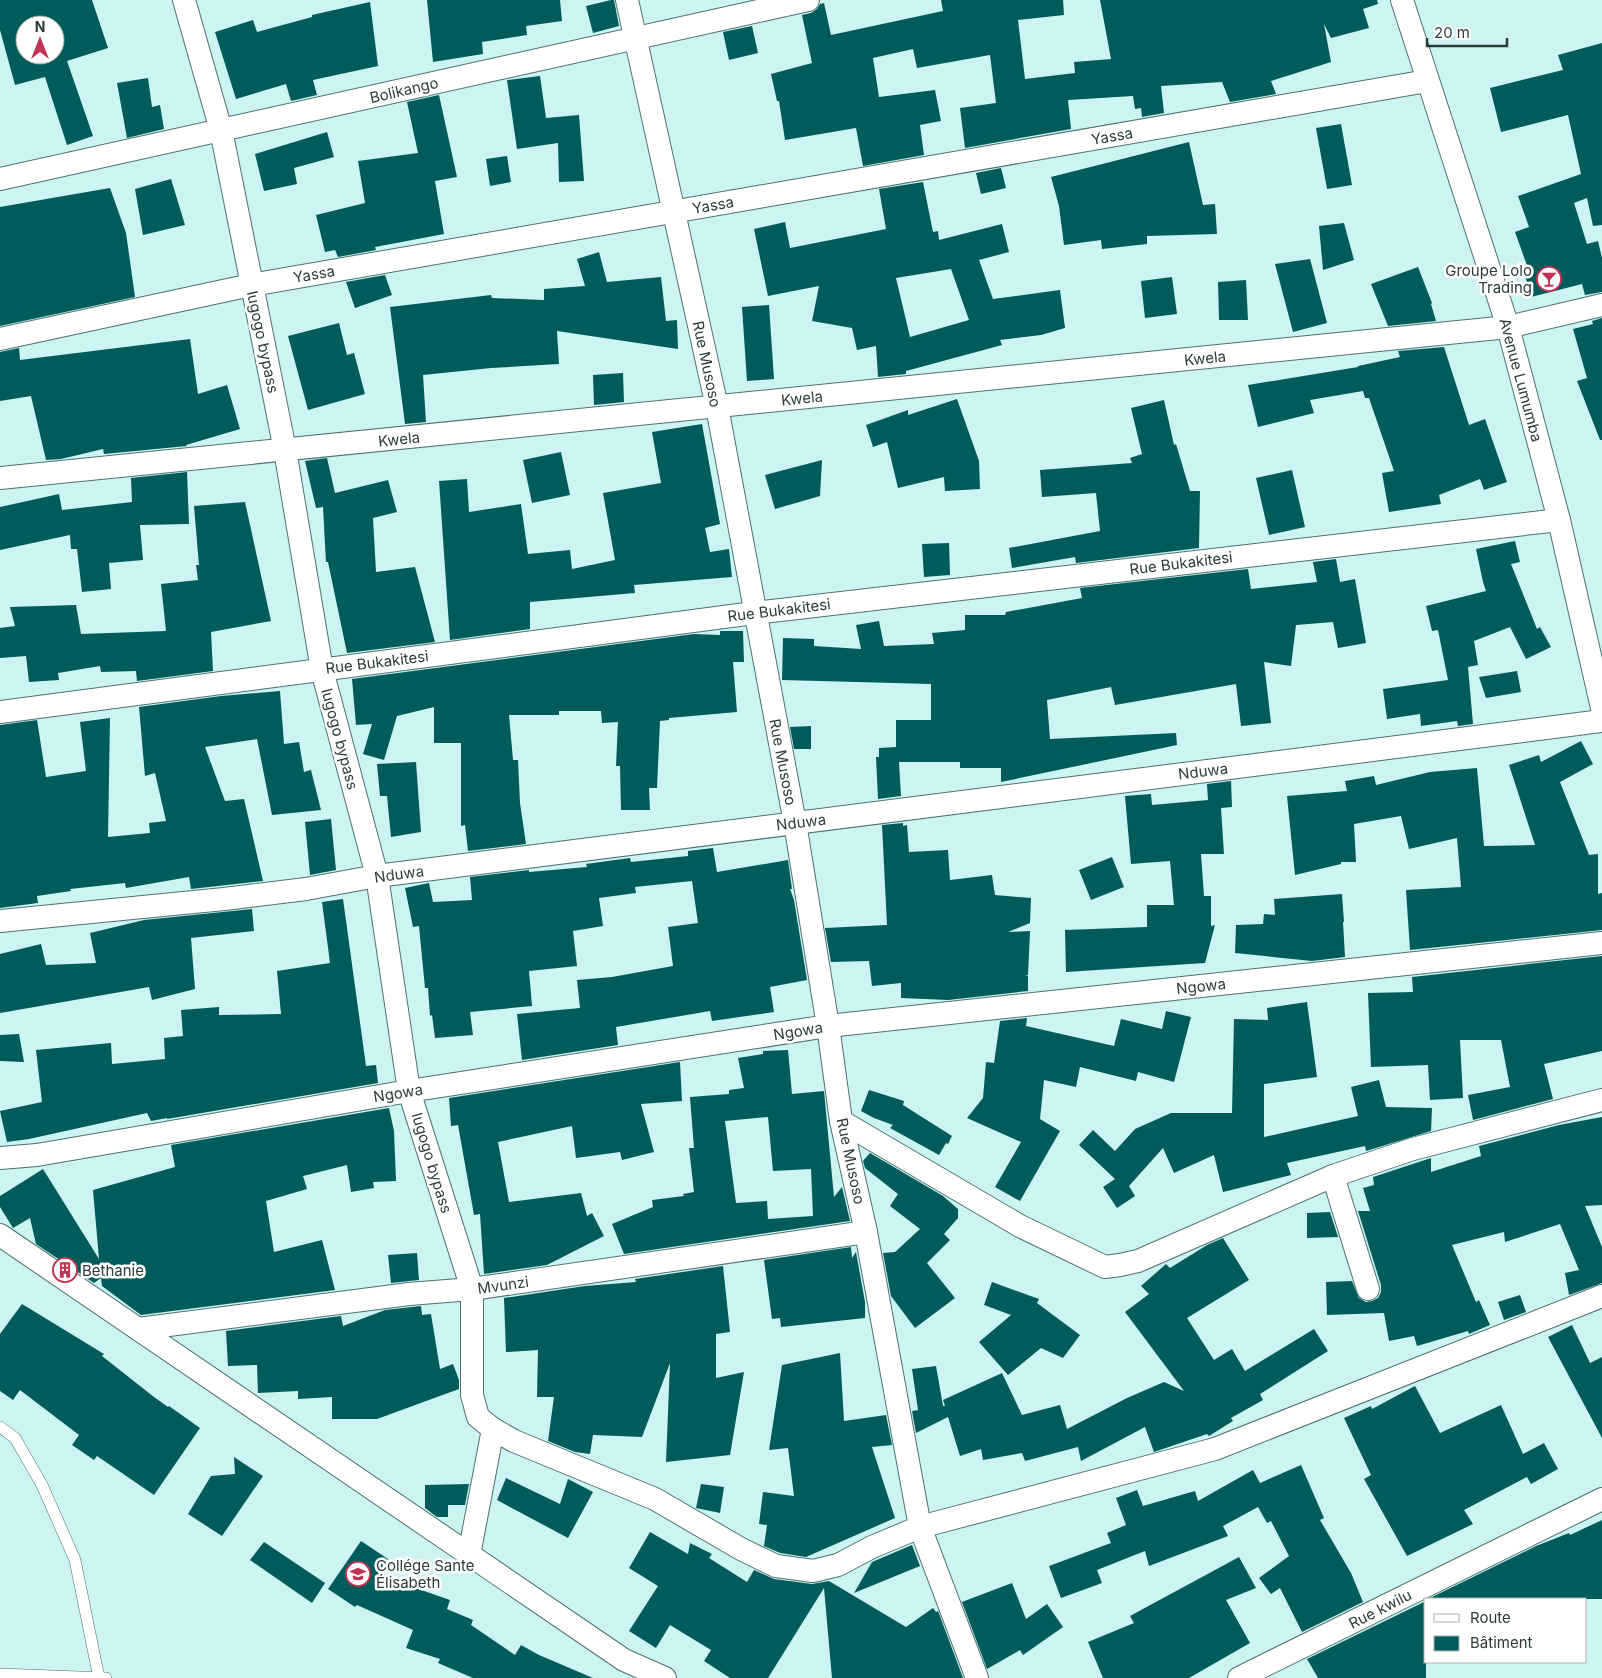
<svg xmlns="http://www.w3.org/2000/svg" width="1602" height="1678" font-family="Inter,sans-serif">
	<rect width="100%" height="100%" fill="#ccf4f2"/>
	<g fill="#005c5a" fill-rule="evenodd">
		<path d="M0,0h92l16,48 -41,13 26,75 -26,9 -22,-68 -30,8 -15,-55zM25,25h30v30h-30z"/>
		<path d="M427,0h133l2,21 -36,5 1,9 -45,7 1,12 -50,8z"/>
		<path d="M611,0h3l5,26 -26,7 -7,-27z"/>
		<path d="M941,0h122l1,15 -46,5 7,59 50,-6 -1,-11 37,-3 -11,-59h277l1,4 -15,5 6,19 -38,10 -7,-14 7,38 -60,19 5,13 -46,8 -8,-20 -61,4 3,27 -22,4 -1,-9 -6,1 -2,-13 -65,4 3,29 -106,19 -5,-40 36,-5 -6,-48 -73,13 -4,-19 -40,9 6,39 56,-7 6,31 -21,4 4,30 -61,11 -7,-38 -71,12 -6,-39h-2l-6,-27 41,-11 -10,-48 9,-2 6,-4 3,-5 4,-1 7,32 112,-24z"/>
		<path d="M370,2l8,64 -65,14 4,15 -26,6 -5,-17 -50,15 -21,-67 38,-12 4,12 55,-15v-2z"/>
		<path d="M752,26l6,27 -29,7 -6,-28z"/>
		<path d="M1602,43v182l-9,1 -6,-28 -13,5 13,41 11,-3 4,17v34l-17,3 -3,-11 -51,13 -7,-25 5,-1 -14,-39 14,-5 -11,-31 63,-22 -13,-59 -67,17 -11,-44 73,-18 -5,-15z"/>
		<path d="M540,76l6,42 33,-3 5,66 -25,1 -1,-39 -41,6 -10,-69z"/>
		<path d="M148,78l4,29 8,-2 4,24 -37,9 -10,-55z"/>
		<path d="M439,95l18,82 -22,4 9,53 -69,13 1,3 -38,7 -3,-7 -10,2 -9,-37 49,-12 -7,-42 60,-8 -11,-51z"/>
		<path d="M1341,124l11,61 -25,4 -11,-61z"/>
		<path d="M327,132l7,25 -40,11 3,16 -33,7 -9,-37z"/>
		<path d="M1189,142l14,63 12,-1 2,30 -70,2v8l-45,5 -1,-9 -37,5 -5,-39 -8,-29z"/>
		<path d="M507,156l4,26 -21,4 -4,-27z"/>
		<path d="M1001,168l5,20 -25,6 -5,-21z"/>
		<path d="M171,179l14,46 -42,10 -8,-46z"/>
		<path d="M923,182l10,50 5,-1 1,9 63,-16 7,28 -30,8 14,39 67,-9 5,38 -24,7 -41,5 2,5 -96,26v3l-28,3 -2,-31 -19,4 -5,-22 -40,-7 7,-35 -51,10 -14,-67 31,-7 5,26 96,-19 -7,-40zM951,269l18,51 -59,17 -14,-59z"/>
		<path d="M110,188l16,45 9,64 -135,29v-119z"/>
		<path d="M1344,223l10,37 -31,10 -4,-44z"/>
		<path d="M599,252l8,30 54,-5 5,44 11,-1 1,29 -121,-18 2,33 -68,4 -68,7 3,47 -21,2 -15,-117 101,-12 1,3 52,2v-11l41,-3 -8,-27z"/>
		<path d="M1310,259l17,64 -34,9 -18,-68z"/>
		<path d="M1418,267l14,36 -1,1 5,17 -48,5 -17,-42z"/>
		<path d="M385,275l7,20 -37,13 -9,-26z"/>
		<path d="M1172,277l5,37 -32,4 -4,-37z"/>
		<path d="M1246,280l2,40h-29l-1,-38z"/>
		<path d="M769,305l5,74 -27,2 -5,-74z"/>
		<path d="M1602,318v122h-2l-23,-59 10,-3 -14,-49 20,-5 -1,-3z"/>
		<path d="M339,323l8,32 7,-2 11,41 -57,16 -20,-74z"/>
		<path d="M190,339l8,55 29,-9 13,44 -54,16 1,1 -83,8 -1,-5 -42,10 -15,1 -15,-64 -31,5v-49l19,-4 1,12z"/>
		<path d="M1444,347l25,78 16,-6 22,63 -23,8 -4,-11 -41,16 2,9 -52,8 -7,-39 12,-2 -25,-73h-4l-2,-7 -53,9 4,13 -56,14 -10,-42 110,-18v-1l42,-9 -2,-6z"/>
		<path d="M623,373l1,29 -30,3 -1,-30z"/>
		<path d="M957,399l22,62 1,28 -35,2 -1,-14 -46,11 -11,-46 -14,5 -7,-22 42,-15v5z"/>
		<path d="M1164,400l10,45 2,-1 14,47h10l-1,57 -123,15 -1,-6 -63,11 -3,-20 91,-17 -4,-38 -54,4 -2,-27 92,-7 -2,-5 12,-4 -11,-46z"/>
		<path d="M702,424l18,100 -15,4 5,24 19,-3 3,28 -98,8 1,8 -105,9v27l-80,11 -11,-159 28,-2 2,33 52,-8 7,50 42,-4 2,19 43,-9 -12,-67 58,-10 -9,-51z"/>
		<path d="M561,452l9,43 -38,8 -9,-43z"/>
		<path d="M327,458l8,35 53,-13 9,32 -24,6 3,54 39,-5 20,75 -88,11 -19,-91h-2l-3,-55 -7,1 -11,-47z"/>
		<path d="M822,460l-2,36 -45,13 -10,-34z"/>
		<path d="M1292,470l13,57 -36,8 -13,-57z"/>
		<path d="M187,472l2,52 -49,1 3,35 -34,3 2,26 -29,3 -5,-43h-6l-1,-14 -70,15v-43l59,-13 3,16 70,-8 -1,-24z"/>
		<path d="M245,502l26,119 -60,11 2,39 -76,10 -1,-10 -35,1 -1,-6 -42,7 1,7 -30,2 -3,-26 -26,2v-30l15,-2 -5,-19 66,-2 5,29 85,-3 -5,-47 37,-4 -2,-15h3l-5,-59z"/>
		<path d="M1515,541l5,21 -9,2 26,65 3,-2 11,20 -25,12 -16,-32 -36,14 4,24 -10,2 5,57 -15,2 -1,-5 -36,5 -1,-12 -33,5 -4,-30 65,-9 -10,-50 -6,1 -6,-25 60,-15 -3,-9 -7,-33z"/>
		<path d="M949,543l1,32 -26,2 -2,-33z"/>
		<path d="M1336,559l4,23 15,-3 11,64 -28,5 -5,-26 -37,3 -5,41 -27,-4 7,61 -30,3 -5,-42 -121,21 -4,-18 -64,13 3,39 126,-6 1,12 -176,37v-14h-41v-6h-61l2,34 -23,3 -2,-42h3v-9l17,-1v-27h35v-36l-149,-4 1,-42 31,1v7l47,3 -5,-24 23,-4 5,25 50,-2 -2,-11 33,-3v-15h40l1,-3 76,-14 -2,-10 168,-19 3,20 66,-7 -4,-20z"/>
		<path d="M720,631h23l1,31h-11l4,50 -68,6v2l-9,1 -3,67h-8l1,22h-29l-1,-44h-4l2,-44 -16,1 -1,-12h-42v4h-50l4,45h5l2,43 6,41 -58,7 -3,-26 -4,1v-83h-27v-36l-37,9 -13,44 -21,-6 9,-30 -16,1 -4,-46 342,-45 26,1z"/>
		<path d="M1517,671l4,21 -35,6 -7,-21z"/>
		<path d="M280,691l4,53 15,-2 5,30 7,-2 10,40 -49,5 -15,-76 -52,8 20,54 19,-2 19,82 -72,8 -2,-12 -63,11 -1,-5 -55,6 1,2 -34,5 1,7 -38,5v-183l37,-5 9,57 40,-6 -6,-49 30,-4 -2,119 42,-4 -1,-10 17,-2 -11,-48 -10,3 -6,-69 82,-11z"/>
		<path d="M811,726v23h-17l-4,-22z"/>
		<path d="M1581,741l12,23 -33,18 29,73 9,-1v40l4,-1v37l-192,20 -4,-60 55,-3 -4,-49 -48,11 -8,-33 -47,8 2,38h-15v2l-46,11 -8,-79 60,-5 -2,-10 29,-5 2,9 54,-13 47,-4 7,78 51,-1 -26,-80 30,-10 2,7z"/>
		<path d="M416,762l5,70 -30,5 -4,-41h-7l-3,-32z"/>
		<path d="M1231,781l1,26 -11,1 3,46h-23l3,42h7v30l4,-1 -10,38 -139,9 -1,-42 82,-3v-22h27l-4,-44 -39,3 -6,-68 26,-2 1,11 56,-5 -1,-16z"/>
		<path d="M331,819l5,51 -26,5 -5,-53z"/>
		<path d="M903,823v3l4,-1 2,27 39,-2 2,30 42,-5 3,20 36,3 -1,25 -22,9 22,-1 -2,44h-3l3,1v15l-80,9 -47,-2v-15l-29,3 -3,-25 -38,1 -6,-34 62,-3 -5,-100z"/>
		<path d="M713,848l4,24 71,-12 4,29h-2l4,11 13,80 -37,7 4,25 -62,9 -2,-10 -94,16 2,18 -96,15 -5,-46 63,-6 -3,-28 35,-3 61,-11 -5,-39 30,-4 -6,-42 -57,6 1,6 -37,5 4,28 -30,5 4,35 -48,5 3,35 -62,6 3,23 -38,3 -3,-23 -2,1 -2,-28h-3l-6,-62 -6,1 -8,-39 24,-5 4,19 39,-2 -2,-23 59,-7v2l58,-5 -1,-3 44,-6 1,4 57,-6v-5z"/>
		<path d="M1112,857l12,30 -33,13 -12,-30z"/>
		<path d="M1342,894l2,28h-1l2,35 -33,4 -77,-8 1,-28 27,-1 1,-10 11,1 -1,-16z"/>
		<path d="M343,899l23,167 10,-1 2,18 -211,36v-1l-16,3 -4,-8 -118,26 -22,3 -7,-31 42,-9 -6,-52 75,-7 1,21 53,-5 -1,-21 19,-2 -2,-26 38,-3v8l62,-1 -4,-43 53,-8 -8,-61z"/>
		<path d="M252,909l2,22 -63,7 4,51 -43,11 -3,-13 -149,26v-59l41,-10 5,21 50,-2 -6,-30 54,-13z"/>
		<path d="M1602,956v95l-58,13 9,35 -80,21 -5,-25 42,-8 -9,-47h-41l3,58 -33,2 -2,-35 -57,2 -3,-74 45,-1 -1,-15z"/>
		<path d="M1307,1002l10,75 -53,7v53l94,-21 -7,-29 28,-7 7,27 46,1 -1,23 -65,20 -1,-5 -78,17 4,12 -68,17 -9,-37 -40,18 -11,-25 -34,38 6,10 -18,12 -14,-21 12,-8 -36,-34 14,-15 22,21 20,-22 36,-16h61l2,-94 34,1 -1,-12z"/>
		<path d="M1166,1011l25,6 -17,65 -36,-10 -2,9 -56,-14 -4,20 -32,-7 -4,39 20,12 -40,70 -25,-14 26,-45 -54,-24 16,-20 3,-36 8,1 6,-42 27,-3 -1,8 88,20 7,-27 41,10z"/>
		<path d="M19,1034l5,28 -24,-1v-26z"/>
		<path d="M788,1050l4,44 32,-3 10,106 8,-10 8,34 -226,33 -12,-30 41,-17 -1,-7 32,-4 -1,-2 11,-2 -5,-44h5l-4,-51 39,-3v-4l15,-2 -6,-30 25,-4v-3zM768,1117l5,54 38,-2 2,47 -45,3 -1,-18 -31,2 -11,-82z"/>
		<path d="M680,1062l2,39 -41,3 13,48 -32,8 -2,-8 -44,6 -4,-32 -74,16 11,60 72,-9 6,23 5,-3 12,23 -57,29 -63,9 -4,-60 -6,1 -16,-90 -7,1 -2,-28z"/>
		<path d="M869,1090l35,11 -1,4 49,31 -4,8 -2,-1 -7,12 -49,-27 3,-3 -19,-7 -13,-7z"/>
		<path d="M389,1108l5,23 2,50 -23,1 1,6 -23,4 -4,-27 -44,11 4,13 -41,12 8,51 48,-12 13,50 -194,25 -39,-29 -1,-8 -7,5 -58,-39 -6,-26 -17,10 -13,-21v-11l43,-27 56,90 -6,-69 82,-23 -4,-22z"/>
		<path d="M1602,1117v88l-17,1 17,41v36l-33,12 -4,-22 14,-3 -19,-46 -55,18 -1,-10 -52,13 24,57 3,-2 11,25 -21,9 -1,-3 -51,15 -3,-10 -25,5 -5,-28 -57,2 -1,-33 26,-1 7,17 7,4 6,-1 6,-3 3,-6v-7l-23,-74h12l-7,-23 11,-3 -1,-8 58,-19v14l50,-16 -2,-10 80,-21z"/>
		<path d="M870,1153l73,43 15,13v9l-14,16 6,6 -23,23 28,35 -40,30 -24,-32 -8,-43 12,-1 25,-23 -30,-23 8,-12 -33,-26 -2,-7z"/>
		<path d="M1330,1212l8,25 -31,1v-25z"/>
		<path d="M1223,1238l26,42 -62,38 27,42 18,-11 13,22 69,-42 14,22 -68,43 3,6 -32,18 2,3 -24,15 -2,-2 -53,18 -9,-25 -64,34 -3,-14 -53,14 -3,-8 -39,7 -2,-11 -21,7 -12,-39 -32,16 -4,-22 6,-1 -6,-41 24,-3 7,40h2l-2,-6 59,-27 20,42 38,-10 7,24 60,-31 37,-16 20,9 -59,-79 24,-18 -8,-8 25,-22 4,4 37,-23z"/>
		<path d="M851,1247l1,11 4,-6 9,50v16l-84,9 -1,-9 -8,1 -8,-59z"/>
		<path d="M417,1253l2,27 -28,3 -3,-28z"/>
		<path d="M723,1266l7,66 -14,2v44l28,-6 -14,83 -64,7 4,-99 -28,74 -49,-2 -3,19 -15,-2 -27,-11 6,-44h-17l1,-47 -32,2 -2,-54 81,-12 51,-4 -1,-3z"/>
		<path d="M992,1282l47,17 -2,4 43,32 -17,23 -22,-10 -33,27 -29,-33 32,-27 -27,-10z"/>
		<path d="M1520,1295l6,17 -22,8 -6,-18z"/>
		<path d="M22,1304l82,50 -2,2 52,41 14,10 1,-1 31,22 -46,67 -57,-39 -3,4 -22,-15 7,-10 -59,-45 -7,10 -13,-9v-57z"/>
		<path d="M421,1306l1,9 9,-1 9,55 13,-5 6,16v9l-82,30h-45v-22l-34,2v-8l-40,2 -1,-28 -29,1 -2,-35 115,-15 2,10 42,-16z"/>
		<path d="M1572,1325l18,38 12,-6v81l-54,-101z"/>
		<path d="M840,1353l4,68 42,-6 6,30 -20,2 23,71 -89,39 -26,-4 -16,-7 3,-21 -8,-1 4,-32 31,4 -6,-48 -19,2 13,-85z"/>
		<path d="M1415,1386l25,47 61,-28 22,49 21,-11 14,26 -27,15 -4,-7 -63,33 9,14 -66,32 -43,-77 7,-4 -27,-57 27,-12 1,3z"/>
		<path d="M234,1457l29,19 -41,60 -34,-22 23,-38 24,-2z"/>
		<path d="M1301,1465l23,53 -4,2 31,53 12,29 -61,30 -22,-44 -9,6 -12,-16 30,-22 -18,-35 -4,2 -9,-16 -35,19 5,10 -79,30 -4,-15 -48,19 5,13 -41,15 -12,-32 62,-23 -4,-10 19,-8 -10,-27 21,-8 6,16 52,-15 3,10 55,-31 7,13z"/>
		<path d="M506,1478l54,26 8,-25 25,13 -25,46 -71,-38z"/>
		<path d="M469,1484l-4,21h-17v12h-11l-12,-9v-23z"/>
		<path d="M701,1484l23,3 -4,26 -24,-5z"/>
		<path d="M1602,1520v79h-174l108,-53 33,-13 1,2z"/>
		<path d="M650,1532l38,22 2,-11 22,11 -3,4 38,24 7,-12 20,9 38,5 17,-3 77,46 27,-19 3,4 2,-1 25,67h-131l-8,-90 -56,90h-38l-26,-17 7,-11 -41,-25 -14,23 -27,-17 29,-45 -29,-18z"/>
		<path d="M361,1541l27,18 -9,13 28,13 43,15 -3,9 26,11 -2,5 44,30 6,-10 18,10 54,23h-120l-35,-15 2,-4 -34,-11 7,-18 -56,-25 -2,2 -27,-18z"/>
		<path d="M264,1542l61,41 -13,20 -62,-43z"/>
		<path d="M912,1545l8,21 -66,27 18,-31z"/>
		<path d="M1239,1557l17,31 -30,12 24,43 -61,35h-86l-15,-36 46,-19 -4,-7z"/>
		<path d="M1012,1583l14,36 21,-15 16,23 -40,28 -3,-5 -33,19 -25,-67z"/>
		<path d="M1426,1601v77h-108l-11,-19z"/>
	</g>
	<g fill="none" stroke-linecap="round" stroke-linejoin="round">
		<defs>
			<g id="service">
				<path d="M0,1427l15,11 27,47 33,75 24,118"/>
				<path d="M0,1674l106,4"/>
			</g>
			<g id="minor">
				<path d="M184,0l37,130 64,320 37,220 55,206 32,215 63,198v106l6,22 15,12 21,12 141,58 86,50 35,17 37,5 25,-6 34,-18 48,-20 295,-78 387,-153"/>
				<path d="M627,0l90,407 78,416 33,203 13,95 25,111 54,295 57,151"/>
				<path d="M1402,0l106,327 51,193 43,188"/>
				<path d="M0,179l808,-179"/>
				<path d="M0,339l251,-54 1176,-204"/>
				<path d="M0,478l1508,-151 94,-22"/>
				<path d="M0,712l754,-99 805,-93"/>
				<path d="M0,921l224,-22 82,-10 71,-13 1225,-155"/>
				<path d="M841,1121l179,105 85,41 15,-2 18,-4 195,-85 80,-27 189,-49"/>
				<path d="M0,1158l37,-3 372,-64 419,-65 774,-83"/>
				<path d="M1333,1176l35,113"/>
				<path d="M0,1235l624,425 41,18"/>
				<path d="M138,1329l271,-35 63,-5 394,-57"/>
				<path d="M469,1555l24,-126"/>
				<path d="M1239,1678l363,-179"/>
			</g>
		</defs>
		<use href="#service" stroke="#4d7170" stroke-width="12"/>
		<use href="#minor" stroke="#4d7170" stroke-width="24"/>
		<use href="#service" stroke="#fff" stroke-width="11"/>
		<use href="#minor" stroke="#fff" stroke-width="22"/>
	</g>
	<defs>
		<symbol id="bar-ring" viewBox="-11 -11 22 22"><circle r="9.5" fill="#fff" stroke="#c23253" stroke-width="1.5"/><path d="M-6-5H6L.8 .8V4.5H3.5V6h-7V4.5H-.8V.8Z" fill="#c23253"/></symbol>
		<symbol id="building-ring" viewBox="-11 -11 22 22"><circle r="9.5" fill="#fff" stroke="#c23253" stroke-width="1.5"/><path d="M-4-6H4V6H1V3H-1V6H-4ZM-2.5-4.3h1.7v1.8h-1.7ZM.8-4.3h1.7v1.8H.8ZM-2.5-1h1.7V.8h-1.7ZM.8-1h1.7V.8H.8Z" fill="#c23253"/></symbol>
		<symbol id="school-ring" viewBox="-11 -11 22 22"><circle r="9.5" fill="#fff" stroke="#c23253" stroke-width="1.5"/><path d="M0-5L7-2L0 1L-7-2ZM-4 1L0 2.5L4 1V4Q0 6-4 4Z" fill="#c23253"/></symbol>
	</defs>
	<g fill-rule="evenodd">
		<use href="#bar-ring" x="1535" y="265" width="28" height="28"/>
		<use href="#building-ring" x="51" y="1256" width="28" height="28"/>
		<use href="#school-ring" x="344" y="1560" width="28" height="28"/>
	</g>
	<g text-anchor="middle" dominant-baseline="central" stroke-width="5" stroke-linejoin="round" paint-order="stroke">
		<g font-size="15" fill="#2c3c3b" stroke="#fff">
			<text transform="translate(404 90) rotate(-13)">Bolikango</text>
			<text transform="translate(1112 136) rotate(-10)">Yassa</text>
			<text transform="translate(713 205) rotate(-10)">Yassa</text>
			<text transform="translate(314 274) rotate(-10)">Yassa</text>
			<text transform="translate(263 342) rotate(78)">lugogo bypass</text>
			<text transform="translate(1205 358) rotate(-6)">Kwela</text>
			<text transform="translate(707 364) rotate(78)">Rue Musoso</text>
			<text transform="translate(1521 380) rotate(75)">Avenue Lumumba</text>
			<text transform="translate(802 398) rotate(-6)">Kwela</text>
			<text transform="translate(399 439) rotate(-6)">Kwela</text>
			<text transform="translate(1181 563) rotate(-7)">Rue Bukakitesi</text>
			<text transform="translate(779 610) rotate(-7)">Rue Bukakitesi</text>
			<text transform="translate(377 662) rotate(-7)">Rue Bukakitesi</text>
			<text transform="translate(340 739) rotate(75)">lugogo bypass</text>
			<text transform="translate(783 762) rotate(79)">Rue Musoso</text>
			<text transform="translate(1203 771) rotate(-7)">Nduwa</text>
			<text transform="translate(801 822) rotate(-7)">Nduwa</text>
			<text transform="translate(399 874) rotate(-8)">Nduwa</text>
			<text transform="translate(1201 986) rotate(-6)">Ngowa</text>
			<text transform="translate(798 1031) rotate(-9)">Ngowa</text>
			<text transform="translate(398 1093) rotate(-9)">Ngowa</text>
			<text transform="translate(851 1161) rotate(78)">Rue Musoso</text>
			<text transform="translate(432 1163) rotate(73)">lugogo bypass</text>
			<text transform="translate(503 1285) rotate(-8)">Mvunzi</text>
			<text transform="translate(1380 1609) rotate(-27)">Rue kwilu</text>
		</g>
		<g font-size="15" fill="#2c3c3b" stroke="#fff" text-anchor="start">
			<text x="1532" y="270" text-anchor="end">Groupe Lolo<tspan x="1532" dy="17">Trading</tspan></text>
			<text x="82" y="1270">Bethanie</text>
			<text x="376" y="1565">Collége Sante<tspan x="376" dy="17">Élisabeth</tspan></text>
		</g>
	</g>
	<rect x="1424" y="1598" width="162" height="65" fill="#ffffff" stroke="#abb1b1"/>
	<rect x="1434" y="1614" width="25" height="8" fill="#ffffff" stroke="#abb1b1"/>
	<text x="1470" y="1623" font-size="15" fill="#2c3c3b">Route</text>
	<rect x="1434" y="1636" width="25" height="15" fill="#005c5a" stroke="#abb1b1"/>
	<text x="1470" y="1648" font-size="15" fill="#2c3c3b">Bâtiment</text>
	<g transform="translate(40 40)"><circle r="24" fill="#ffffff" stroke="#abb1b1"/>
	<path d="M0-4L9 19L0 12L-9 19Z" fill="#c23253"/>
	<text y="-8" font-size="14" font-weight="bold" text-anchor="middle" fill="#2c3c3b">N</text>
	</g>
	<path d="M1427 38v8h80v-8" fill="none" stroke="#2c3c3b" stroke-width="2.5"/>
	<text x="1434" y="38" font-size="15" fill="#2c3c3b" stroke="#ffffff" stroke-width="4" paint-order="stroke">20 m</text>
</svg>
